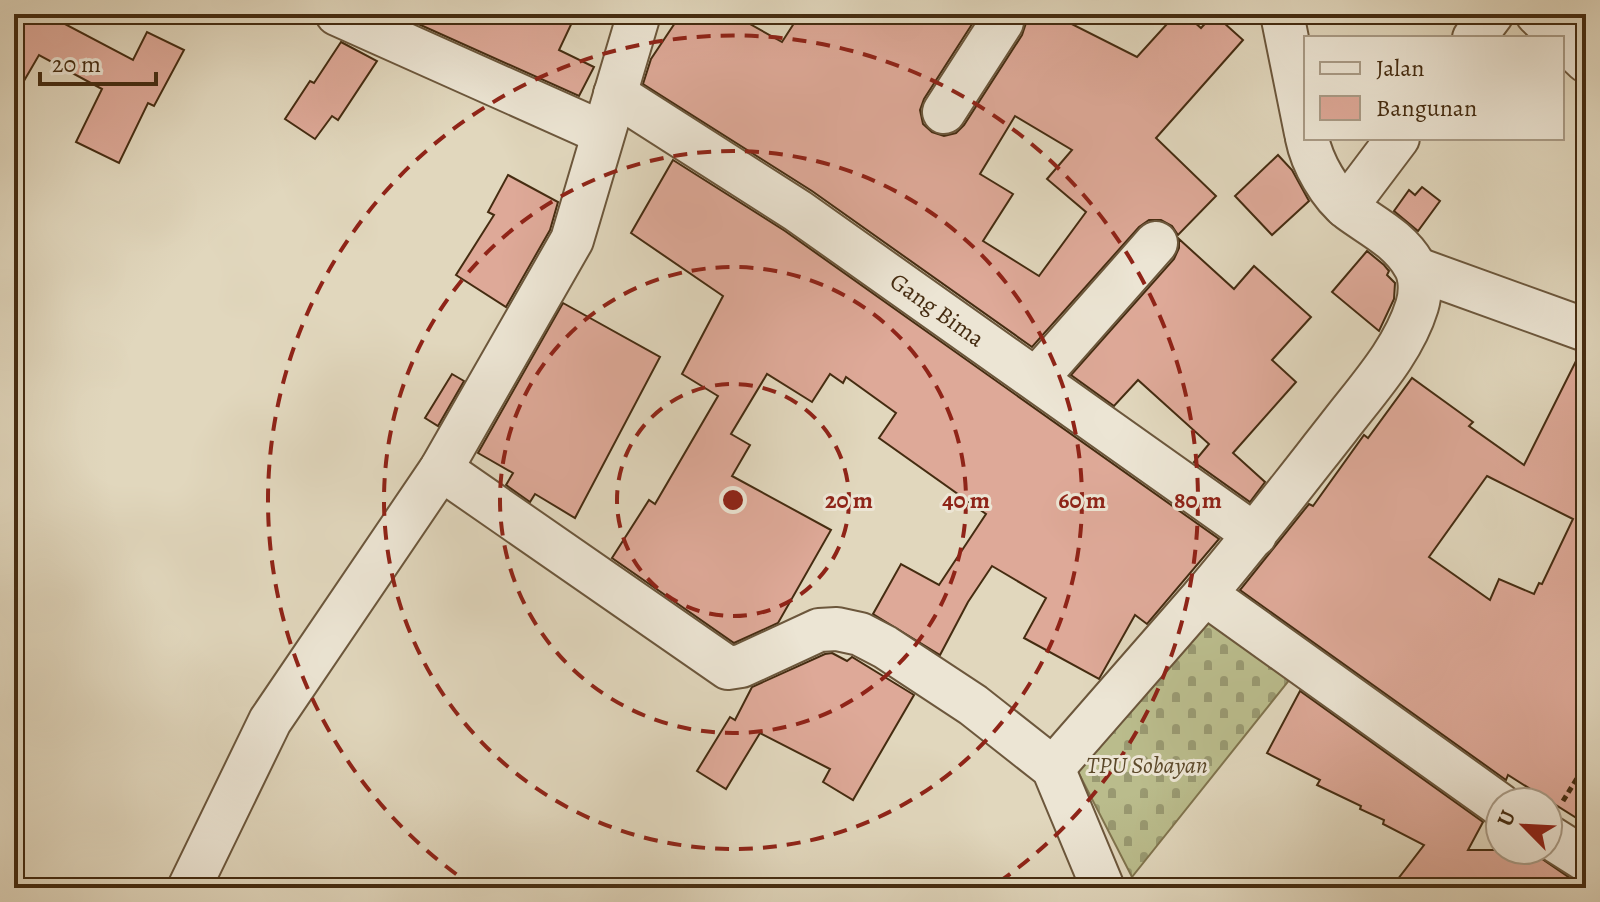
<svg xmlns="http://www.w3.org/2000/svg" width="1600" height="902" font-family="Alegreya,serif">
	<defs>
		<pattern id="cemetery-stones" width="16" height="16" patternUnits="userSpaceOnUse" patternTransform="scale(2)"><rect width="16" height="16" fill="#babc8c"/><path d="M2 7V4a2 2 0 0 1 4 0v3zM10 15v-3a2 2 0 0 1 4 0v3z" fill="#999971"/></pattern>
	</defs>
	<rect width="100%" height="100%" fill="#e1d7bd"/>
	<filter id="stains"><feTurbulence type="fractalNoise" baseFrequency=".0025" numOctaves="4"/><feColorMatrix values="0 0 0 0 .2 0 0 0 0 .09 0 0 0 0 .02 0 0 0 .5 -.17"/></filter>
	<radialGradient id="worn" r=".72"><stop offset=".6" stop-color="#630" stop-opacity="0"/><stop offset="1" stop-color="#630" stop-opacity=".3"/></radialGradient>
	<path fill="url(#cemetery-stones)" stroke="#80744e" stroke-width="2" d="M1207,607l95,57 -170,213 -59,-115z"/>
	<g fill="#dea998" stroke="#452c11" stroke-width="2" fill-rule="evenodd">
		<path d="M23,14h23l87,46 14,-28 37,18 -30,56 -6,-3 -29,60 -43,-21 26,-53 -63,-34 -25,43v-67z"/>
		<path d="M396,14h180l-17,36 35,17 -15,29z"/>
		<path d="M681,14h51l50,28 18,-28h168l8,4 -52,81 -4,11 3,14 9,8 12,4 12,-3 8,-8 58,-90 7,-21h23l85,43 39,-43h9l16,14 13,-14 29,26 -87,98 60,58 -38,39 -6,-9 -11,-6h-12l-10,7 -107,120 -220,-156 -169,-107 8,-25zM1015,116l57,34 -25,29 39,33 -47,64 -56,-35 30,-47 -33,-20z"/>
		<path d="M341,42l36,19 -39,59 -6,-4 -17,23 -30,-20 25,-38 4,2z"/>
		<path d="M1278,155l14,15 17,31 -37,34 -37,-39z"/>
		<path d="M673,160l112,71 434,308 -72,85 -12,-9 -36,64 -75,-41 22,-40 -54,-32 -24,36 -28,53 -67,-41 28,-50 38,21 47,-71 -107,-76 17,-25 -50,-36 -3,6 -13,-9 -18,28 -45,-28 -36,60 19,11 -18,31 99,54 -53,93 -44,20 -122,-85 37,-58 6,4 63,-108 -36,-22 41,-78 -92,-63z"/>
		<path d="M508,175l50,27 -8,28 -44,77 -50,-32 38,-60 -6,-3z"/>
		<path d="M1422,187l18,14 -22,30 -24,-20 15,-21 6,5z"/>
		<path d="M1179,239l55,50 20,-23 57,51 -39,43 24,22 -63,71 32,29 -15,20 -56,-40 15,-18 -71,-64 -24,26 -43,-31 103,-116 5,-11z"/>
		<path d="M1367,251l17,14 5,6 -2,4 8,8 -1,16 -15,32 -47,-39z"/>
		<path d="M563,303l97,54 -85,161 -40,-24 -5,8 -24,-17 7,-12 -35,-20z"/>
		<path d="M1580,353h6v471l-78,-49 -2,5 -266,-190 69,-86 4,2 51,-71 4,3 44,-60 61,44 -4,4 55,39zM1487,476l86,43 -31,65 -3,-1 -5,11 -35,-15 -9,21 -61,-43z"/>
		<path d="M452,374l12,7 -26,45 -13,-8z"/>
		<path d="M832,653l15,8 5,-4 62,38 -61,105 -30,-18 7,-13 -70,-36 -34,56 -29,-18 33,-54 5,3 17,-33 73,-33z"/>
		<path d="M1300,691l183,131 -15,28h61l44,30 13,4v4h-195l33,-43 -41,-21 1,-4 -24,-11 1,-3 -44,-21 3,-5 -53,-27z"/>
	</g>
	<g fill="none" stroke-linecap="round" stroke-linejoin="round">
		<defs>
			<g id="minor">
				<path d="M337,14l266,119"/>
				<path d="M1282,14l24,119"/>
				<path d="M1537,14l49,47"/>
				<path d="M1474,38l18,-24"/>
				<path id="s1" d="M615,94l183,117 457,324"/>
				<path d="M944,112l58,-90"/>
				<path d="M1307,138c5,25 23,57 43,72 23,17 49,29 64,55 7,11 7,28 3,41 -14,46 -51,85 -79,122 -44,56 -87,112 -133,166l295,211"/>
				<path d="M1346,207l52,-69"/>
				<path d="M1417,269l169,61"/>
				<path d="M1037,378l119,-135"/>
				<path d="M441,469l287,199 13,-2 78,-36 18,-1 23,5 25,13 88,58 80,63 50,120"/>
				<path d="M1053,768l152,-174"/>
				<path d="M1548,836l38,24"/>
				<path d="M189,888l81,-167 171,-252 131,-229 67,-226"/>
			</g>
		</defs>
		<use href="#minor" stroke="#6c573c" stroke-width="46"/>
		<path stroke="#452c11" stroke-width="5" stroke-dasharray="6 4" stroke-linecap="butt" d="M1563,801l23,-37"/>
		<use href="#minor" stroke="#ece5d4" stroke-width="42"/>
	</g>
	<g fill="none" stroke="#8f2418" stroke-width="4" stroke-dasharray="14 10">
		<circle cx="733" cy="500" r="116"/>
		<circle cx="733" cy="500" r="233"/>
		<circle cx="733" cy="500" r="349"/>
		<path d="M476 888A465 465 0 1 1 990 888"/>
	</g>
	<g text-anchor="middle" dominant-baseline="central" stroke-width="6" stroke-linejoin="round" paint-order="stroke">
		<g font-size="24" fill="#452c11" stroke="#ece5d4">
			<text stroke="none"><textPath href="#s1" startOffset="388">Gang Bima</textPath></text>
		</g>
		<g font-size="24" font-style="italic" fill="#5c492a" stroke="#ece5d4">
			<text x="1147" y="765">TPU Sobayan</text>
		</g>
	</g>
	<circle cx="733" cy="500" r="12" fill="#8f2418" stroke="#ece5d4" stroke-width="4"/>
	<g font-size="24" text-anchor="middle" font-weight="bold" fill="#8f2418" stroke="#ece5d4" stroke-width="6" stroke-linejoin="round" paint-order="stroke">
		<text x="849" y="508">20 m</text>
		<text x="966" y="508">40 m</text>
		<text x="1082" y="508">60 m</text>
		<text x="1198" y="508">80 m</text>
	</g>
	<rect width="1600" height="902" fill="none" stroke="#e1d7bd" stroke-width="48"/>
	<rect x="16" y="16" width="1568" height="870" fill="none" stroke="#452c11" stroke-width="4"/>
	<rect x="24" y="24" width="1552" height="854" fill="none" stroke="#452c11" stroke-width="2"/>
	<rect x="1304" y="36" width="260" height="104" fill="#ece5d4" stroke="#a99b86" stroke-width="2"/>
	<rect x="1320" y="62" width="40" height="12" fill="#ece5d4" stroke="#a99b86" stroke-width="2"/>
	<text x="1376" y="76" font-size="24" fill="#452c11">Jalan</text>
	<rect x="1320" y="96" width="40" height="24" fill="#dea998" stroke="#a99b86" stroke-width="2"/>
	<text x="1376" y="116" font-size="24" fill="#452c11">Bangunan</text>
	<g transform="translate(1524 826) rotate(294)"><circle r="38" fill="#ece5d4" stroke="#a99b86" stroke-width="2"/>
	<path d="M0-6L14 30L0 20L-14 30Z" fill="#8f2418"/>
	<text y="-12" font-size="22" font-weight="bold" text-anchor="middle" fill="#452c11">U</text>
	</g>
	<path d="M40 72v12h116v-12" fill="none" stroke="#452c11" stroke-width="4"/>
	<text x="52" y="72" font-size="24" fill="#452c11" stroke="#ece5d4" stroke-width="6" paint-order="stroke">20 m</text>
	<rect width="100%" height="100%" filter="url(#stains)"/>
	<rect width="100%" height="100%" fill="url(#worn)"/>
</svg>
